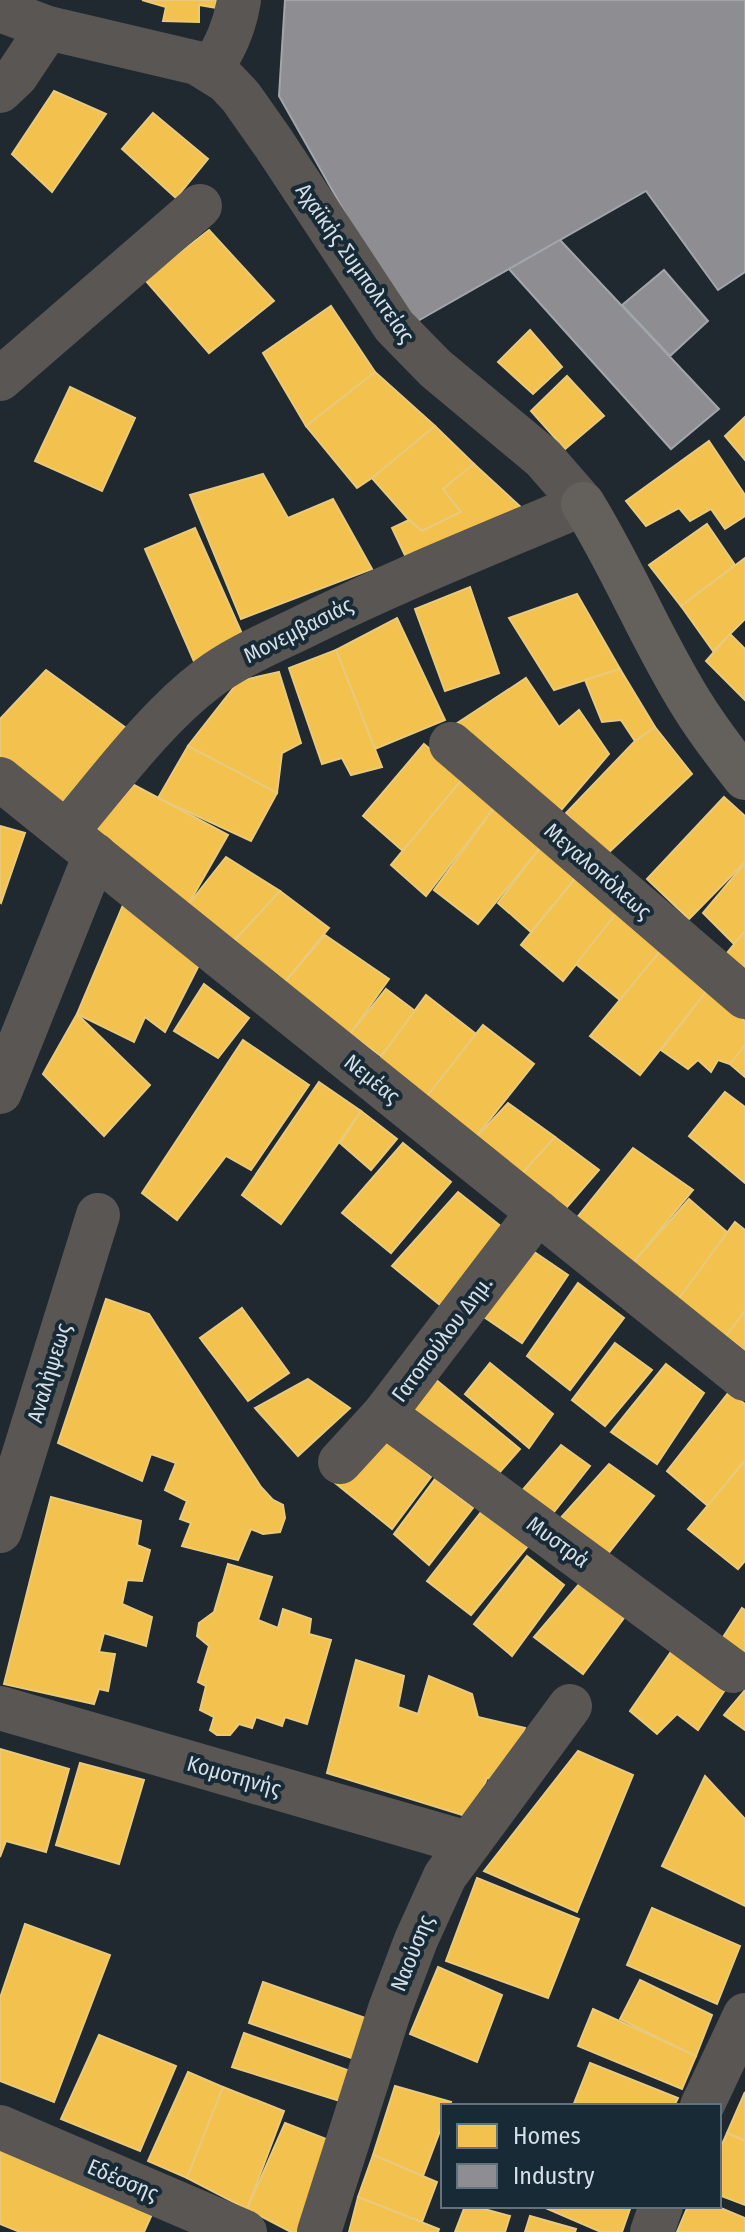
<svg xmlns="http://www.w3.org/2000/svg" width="745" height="2232" font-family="'Fira Sans Condensed',sans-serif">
	<rect width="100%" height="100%" fill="#1f292f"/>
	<g fill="#f2c14e" stroke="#e9ca7c" stroke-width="2">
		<path d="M142,0h74l1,8 -18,-3v17l-36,-1 3,-14z"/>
		<path d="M54,91l52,23 -54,78 -40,-38z"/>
		<path d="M153,113l55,46 -32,39 -54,-49z"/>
		<path d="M209,230l65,71 -65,52 -64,-73z"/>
		<path d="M331,306l44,66 -69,54 -43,-73z"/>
		<path d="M530,330l32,37 -29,27 -35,-32z"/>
		<path d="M375,372l60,54 -63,52 -15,10 -51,-62z"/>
		<path d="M567,376l37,40 -39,33 -34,-38z"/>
		<path d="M70,387l65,31 -33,73 -67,-30z"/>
		<path d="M745,417v43l-20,-24z"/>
		<path d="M435,426l39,38 -31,25 18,23 -39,19 -13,-11 -37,-42z"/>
		<path d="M709,441l36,54v21l-20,13 -14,-20 -21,12 -11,-13 -33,18 -20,-25z"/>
		<path d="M474,464l50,46 -113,58 -19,-40 17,-8 13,11 39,-19 -18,-23z"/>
		<path d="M263,474l25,44 45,-19 39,70 -131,50 -51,-124z"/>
		<path d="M707,524l28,41 -54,41 -32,-41z"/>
		<path d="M195,528l52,117 -51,21 -51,-117z"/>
		<path d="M745,558v61l-32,32 -32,-45z"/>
		<path d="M470,587l29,86 -54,18 -30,-82z"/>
		<path d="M577,594l43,75 -66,21 -45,-72z"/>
		<path d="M397,618l48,102 -70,29 -39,-99z"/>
		<path d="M730,634l15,15v51l-39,-39z"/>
		<path d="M336,650l46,117 -31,8 -9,-17 -20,6 -33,-96z"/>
		<path d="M620,669l35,58 -20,14 -14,-21 -19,2 -17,-42z"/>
		<path d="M46,670l80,58 -64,75 -62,-45v-39z"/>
		<path d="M279,672l22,71 -19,10 -5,40 -89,-47 51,-65z"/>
		<path d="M526,678l33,49 20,-17 30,44 -53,62 -100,-92z"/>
		<path d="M655,727l37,47 -86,81 -40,-42 69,-72z"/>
		<path d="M424,744l40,33 -61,74 -40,-35z"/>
		<path d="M188,746l89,47 -26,48 -93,-43z"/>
		<path d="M464,777l32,28 -70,91 -35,-31z"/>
		<path d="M134,785l94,50 -40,70 -93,-76z"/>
		<path d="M724,797l21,19v46l-56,57 -42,-40z"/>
		<path d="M496,805l47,39 -65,80 -44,-34z"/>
		<path d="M0,826l25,7 -24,70 -1,-1z"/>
		<path d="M543,844l35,31 -47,57 -33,-29z"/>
		<path d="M226,857l54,34 -46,50 -46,-36z"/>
		<path d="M745,863v68l-11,13 -31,-31z"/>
		<path d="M578,875l41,35 -56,71 -42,-36z"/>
		<path d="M280,891l49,37 -46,56 -49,-43z"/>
		<path d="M123,905l76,60 -34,67 -20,-15 -11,25 -57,-28z"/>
		<path d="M619,910l43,39 -42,51 -44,-36z"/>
		<path d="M745,931v39l-19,-16z"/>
		<path d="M325,935l64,44 -39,55 -67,-50z"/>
		<path d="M662,949l46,40 -68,86 -50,-39z"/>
		<path d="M204,984l45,34 -31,40 -44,-27z"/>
		<path d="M386,989l29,22 -34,45 -31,-22z"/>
		<path d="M708,989l37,32v24l-15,19 -12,-4 -7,12 -13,-12 -10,9 -27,-19z"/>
		<path d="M426,995l50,39 -52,66 -48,-36z"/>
		<path d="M77,1014l73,71 -46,51 -61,-62z"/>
		<path d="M483,1025l51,39 -59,74 -51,-38z"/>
		<path d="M243,1040l66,45 -58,85 -25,-14 -49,64 -35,-27z"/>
		<path d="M745,1045v32l-15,-13z"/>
		<path d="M319,1082l42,29 -80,113 -39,-29z"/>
		<path d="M725,1092l20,15v76l-56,-47z"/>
		<path d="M508,1103l47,34 -38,42 -48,-34z"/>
		<path d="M361,1111l36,28 -26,31 -31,-27z"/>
		<path d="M555,1137l44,33 -39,45 -43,-36z"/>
		<path d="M403,1143l48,39 -60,71 -49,-40z"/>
		<path d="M633,1148l60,42 -62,75 -56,-45z"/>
		<path d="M458,1192l50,40 -63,77 -53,-43z"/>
		<path d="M689,1199l39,34 -51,68 -46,-36z"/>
		<path d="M735,1222l10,8v81l-19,25 -49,-35z"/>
		<path d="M527,1247l41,28 -46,68 -41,-28z"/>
		<path d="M578,1283l46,35 -54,72 -43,-34z"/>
		<path d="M106,1299l43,15 112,173 12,13 10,5 2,13 -5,14 -17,2 -12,-5 -13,31 -56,-14 9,-23 -11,-4 7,-18 -22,-11 11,-27 -25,-9 -9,27 -84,-38z"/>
		<path d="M242,1308l47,65 -41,28 -48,-63z"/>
		<path d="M745,1311v40l-19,-15z"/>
		<path d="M615,1343l37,27 -47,56 -33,-26z"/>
		<path d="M490,1363l63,51 -24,34 -64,-54z"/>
		<path d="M666,1364l38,29 -47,71 -46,-32z"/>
		<path d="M429,1374l91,75 -27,31 -94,-70z"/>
		<path d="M308,1379l42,29 -52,48 -43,-48z"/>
		<path d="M729,1392l16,12v56l-37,46 -41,-35z"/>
		<path d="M374,1430l57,47 -39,52 -58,-47z"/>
		<path d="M561,1445l29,21 -40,51 -29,-25z"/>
		<path d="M745,1461v100l-7,8 -50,-40z"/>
		<path d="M609,1464l45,32 -51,64 -47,-37z"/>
		<path d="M435,1479l38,29 -44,57 -35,-31z"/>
		<path d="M51,1497l90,24 -4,24 13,5 -8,31 -15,-1 -5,24 30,13 -6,29 -42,-13 -5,19 16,2 -7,37 -9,-2 -5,15 -90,-20z"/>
		<path d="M481,1512l47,34 -57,69 -44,-34z"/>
		<path d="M527,1556l37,29 -52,71 -38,-32z"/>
		<path d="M228,1564l44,13 -14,43 20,8 5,-19 28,10 -2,15 22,6 -24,84 -22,-7 -3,9 -26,-9 -4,11 -13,-4 -9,11h-13l-7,-5 4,-13 -14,-7 6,-24 -8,-4 11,-36 -12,-10 2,-13 15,-11z"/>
		<path d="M581,1582l43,36 -41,56 -49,-37z"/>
		<path d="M742,1608l3,2v48l-25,-16z"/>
		<path d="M675,1646l50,44 -27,40 -21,-16 -20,20 -27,-23z"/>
		<path d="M356,1660l48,16 -6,31 20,7 11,-38 43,18 6,23 47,11 -25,53 -13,-3 -15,40 -145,-45z"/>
		<path d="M745,1690v40l-21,-15z"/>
		<path d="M0,1749l69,20 -23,83 -40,-11 -6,16z"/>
		<path d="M578,1751l55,24 -56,137 -93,-41z"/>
		<path d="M80,1763l64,17 -25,84 -63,-19z"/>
		<path d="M705,1776l40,43v87l-83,-40z"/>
		<path d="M477,1878l102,41 -31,79 -102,-37z"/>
		<path d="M652,1908l88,38 -23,58 -90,-39z"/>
		<path d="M25,1924l85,31 -56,147 -54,-21v-83z"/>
		<path d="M438,1967l64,28 -25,67 -67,-28z"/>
		<path d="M640,1980l72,35 -16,41 -76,-37z"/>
		<path d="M263,1982l114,40 -14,40 -114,-39z"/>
		<path d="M593,2009l103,47 -14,33 -104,-43z"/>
		<path d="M244,2033l109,39 -10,30 -111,-35z"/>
		<path d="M99,2035l77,31 -36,85 -79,-32z"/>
		<path d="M590,2063l88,35 -4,8h-101z"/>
		<path d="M188,2072l35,15 -36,91 -39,-17z"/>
		<path d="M395,2086l56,16 -2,4h-6v17l-20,53 -50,-21z"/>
		<path d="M223,2087l61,24 -37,98 -60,-31z"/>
		<path d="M745,2092v48l-18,-7z"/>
		<path d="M285,2123l49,19 -29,90h-14l-44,-23z"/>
		<path d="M727,2133l18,8v64l-26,-10v-44z"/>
		<path d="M3,2146l150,66 -9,20h-124l-20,-8v-70z"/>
		<path d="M373,2155l64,27 -15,40 -64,-25z"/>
		<path d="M358,2197l81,32 -1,3h-89z"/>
		<path d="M465,2206h8l37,10 -5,16h-50z"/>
		<path d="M541,2206h90l-9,26h-21z"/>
		<path d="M688,2206h28l29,12v14h-68z"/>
		<path d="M530,2216l46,13 -1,3h-50z"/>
	</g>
	<g fill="#8d8d92" stroke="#a2a6ac" stroke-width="2">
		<path d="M285,0h460v272l-27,18 -72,-99 -237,135 -130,-230z"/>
		<path d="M560,240l159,169 -48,40 -162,-180z"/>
		<path d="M664,270l44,51 -38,35 -48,-51z"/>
	</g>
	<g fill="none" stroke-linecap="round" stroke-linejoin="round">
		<g stroke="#595653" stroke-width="44">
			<path d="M0,10l48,18 149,35 29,18 15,16 33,47 120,182 41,42 108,90 40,46c-92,39 -185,76 -274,120 -34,17 -72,32 -102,55 -53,40 -98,103 -141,153"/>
			<path d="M211,70c14,-23 24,-43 28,-70"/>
			<path d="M0,91l16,-15 32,-48"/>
			<path d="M0,379l200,-173"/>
			<path d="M451,744l294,253"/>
			<path d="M0,779l745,600"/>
			<path d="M0,1092l95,-237"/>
			<path d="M384,1414l349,257"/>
			<path d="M340,1462l44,-48 154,-202"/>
			<path d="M0,1531l98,-316"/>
			<path d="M0,1708l467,135"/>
			<path d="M702,2106l43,-91"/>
			<path d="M0,2127l245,105"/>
			<path d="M319,2232l71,-223 26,-69 29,-64 125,-170"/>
			<path d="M652,2232l9,-26"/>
		</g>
		<path stroke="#64605c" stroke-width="44" d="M583,504c40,64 68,135 108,199 16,26 35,51 54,75"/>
	</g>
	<g text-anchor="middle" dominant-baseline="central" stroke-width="8" stroke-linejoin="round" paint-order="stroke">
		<g font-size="22" fill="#d4dfe7" stroke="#182a36">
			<text transform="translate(355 263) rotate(55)">Αχαϊκής Συμπολιτείας</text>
			<text transform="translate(298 630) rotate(-27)">Μονεμβασιάς</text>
			<text transform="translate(598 871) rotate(41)">Μεγαλοπόλεως</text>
			<text transform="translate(372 1079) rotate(39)">Νεμέας</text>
			<text transform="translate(442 1339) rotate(-53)">Γατοπούλου Δημ.</text>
			<text transform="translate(49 1373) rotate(-73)">Αναλήψεως</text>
			<text transform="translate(558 1542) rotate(36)">Μυστρά</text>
			<text transform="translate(234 1776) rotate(16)">Κομοτηνής</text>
			<text transform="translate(412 1953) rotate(-68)">Ναούσης</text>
			<text transform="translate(123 2180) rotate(23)">Εδέσσης</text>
		</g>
	</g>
	<rect x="441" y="2104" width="280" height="104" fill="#182a36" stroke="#63727d" stroke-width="2"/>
	<rect x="457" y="2124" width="40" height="24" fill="#f2c14e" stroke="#63727d" stroke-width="2"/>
	<text x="513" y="2144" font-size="24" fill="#d4dfe7">Homes</text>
	<rect x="457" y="2164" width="40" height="24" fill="#8d8d92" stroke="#63727d" stroke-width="2"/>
	<text x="513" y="2184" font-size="24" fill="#d4dfe7">Industry</text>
</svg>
